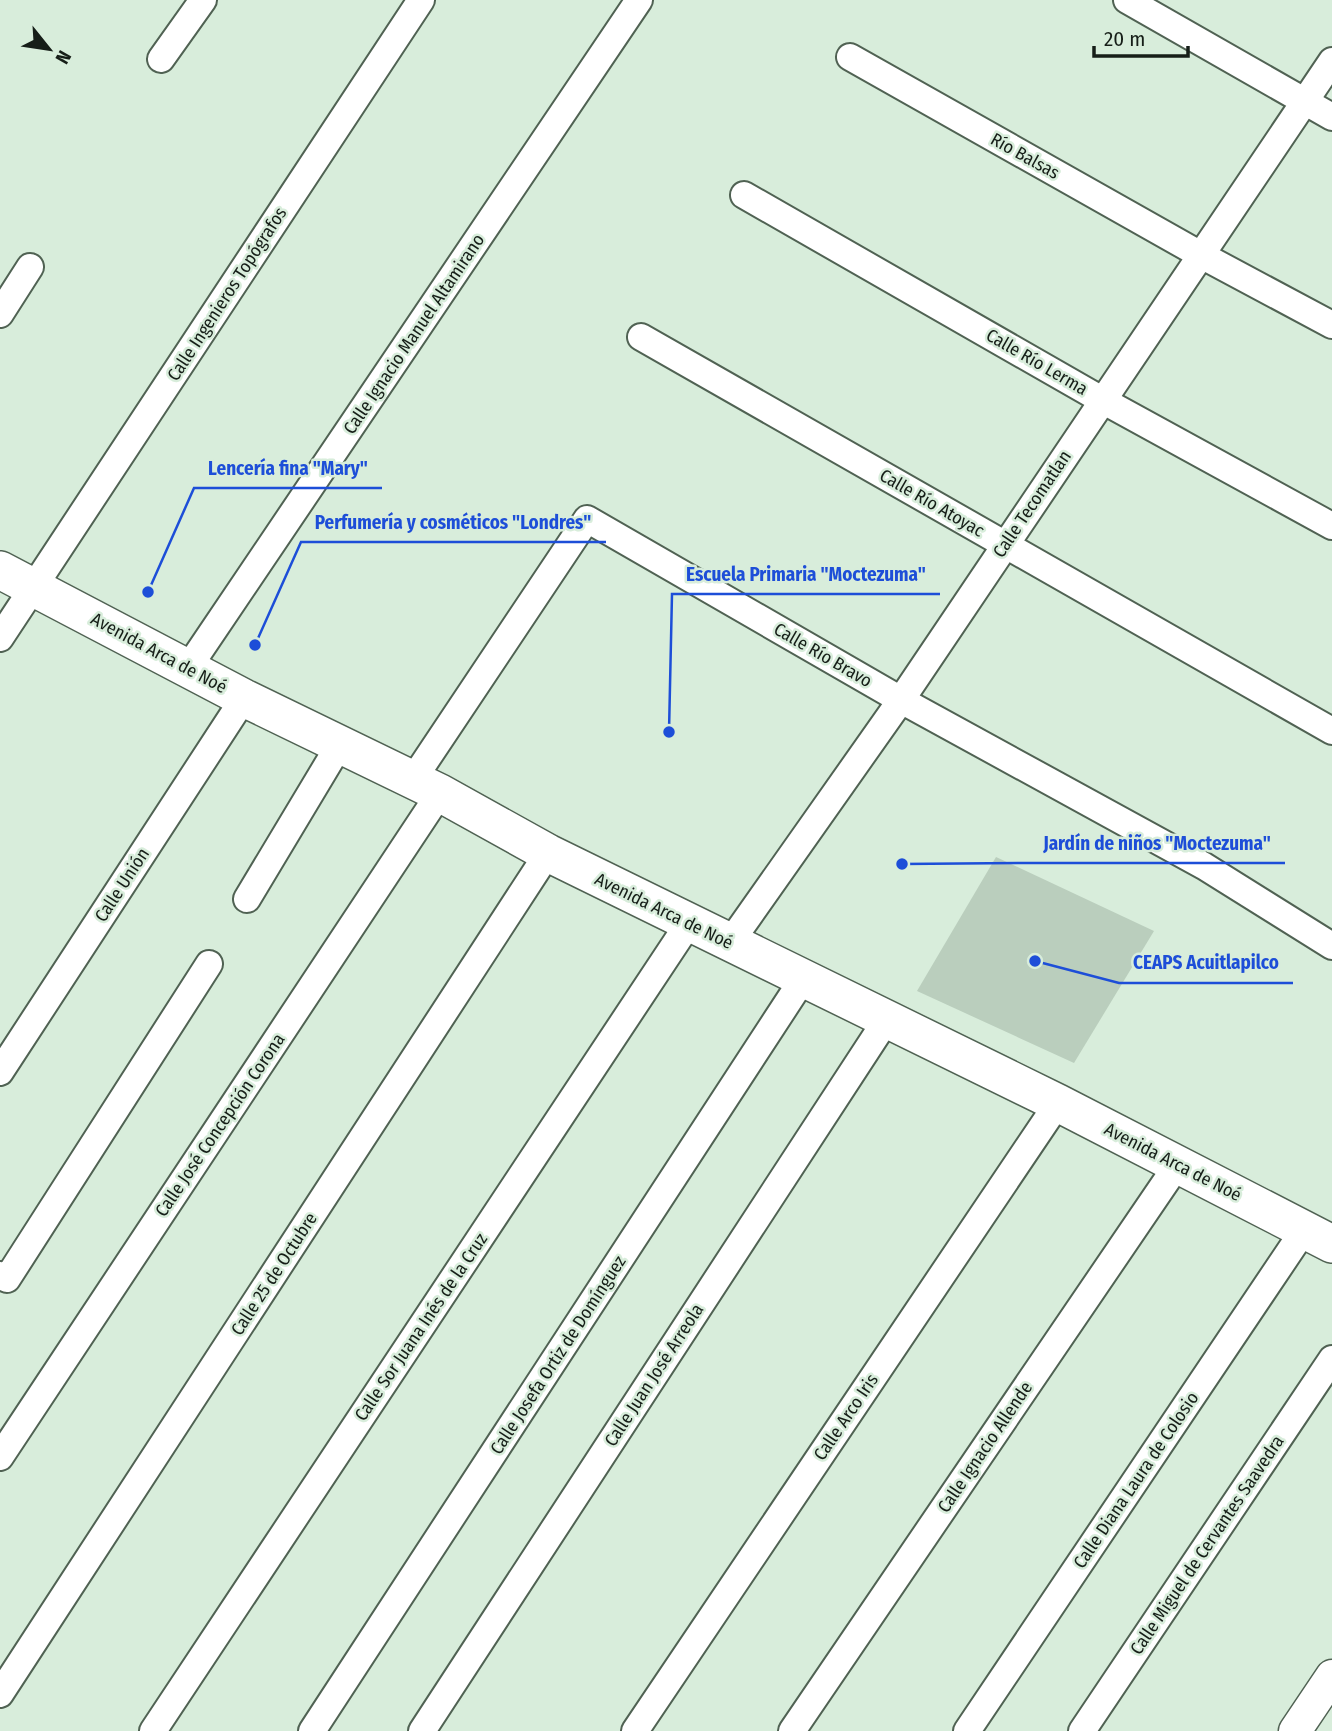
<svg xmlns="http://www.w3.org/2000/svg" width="1332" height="1731" font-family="'Fira Sans Condensed',sans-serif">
	<rect width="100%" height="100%" fill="#d8eddb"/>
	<path fill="#bacebd" d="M996,857l158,74 -80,132 -157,-72z"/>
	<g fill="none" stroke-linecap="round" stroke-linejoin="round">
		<defs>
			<g id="minor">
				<path d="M1127,0l205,117"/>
				<path d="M850,57l351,198 131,70"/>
				<path d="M161,59l42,-59"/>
				<path d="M744,195l358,205 230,126"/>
				<path d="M0,314l30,-47"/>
				<path d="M641,337l691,394"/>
				<path d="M0,638l421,-638"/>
				<path d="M188,668l451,-668"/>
				<path d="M412,781l175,-262 314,181 303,166 128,80"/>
				<path d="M247,899l93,-155"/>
				<path d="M729,944l172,-244 431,-639"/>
				<path d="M0,1072l244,-374"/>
				<path d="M0,1275l7,4 202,-315"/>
				<path d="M0,1457l440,-664"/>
				<path d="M0,1694l548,-841"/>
				<path d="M153,1731l536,-808"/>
				<path d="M312,1731l491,-752"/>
				<path d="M422,1731l465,-712"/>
				<path d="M635,1731l423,-628"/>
				<path d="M792,1731l386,-567"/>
				<path d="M967,1731l337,-501"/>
				<path d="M1082,1731l250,-372"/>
			</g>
			<path id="tertiary" d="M1295,1731l37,-55"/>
			<path id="secondary" d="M0,570l244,128 196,95 108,60 510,250 274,141"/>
		</defs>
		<use href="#minor" stroke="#506253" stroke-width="30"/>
		<use href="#tertiary" stroke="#506253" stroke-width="35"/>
		<use href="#secondary" stroke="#506253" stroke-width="40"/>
		<use href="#minor" stroke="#fff" stroke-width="26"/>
		<use href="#tertiary" stroke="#fff" stroke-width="32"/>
		<use href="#secondary" stroke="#fff" stroke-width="37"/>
	</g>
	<g text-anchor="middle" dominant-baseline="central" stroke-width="5" stroke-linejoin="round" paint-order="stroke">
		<g font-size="18" fill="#161e18" stroke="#d8eddb">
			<text transform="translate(1025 156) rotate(29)">Río Balsas</text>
			<text transform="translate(227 294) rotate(-57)">Calle Ingenieros Topógrafos</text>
			<text transform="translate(414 334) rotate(-56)">Calle Ignacio Manuel Altamirano</text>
			<text transform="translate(1037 362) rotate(30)">Calle Río Lerma</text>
			<text transform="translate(932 503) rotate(30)">Calle Río Atoyac</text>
			<text transform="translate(1032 504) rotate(-56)">Calle Tecomatlan</text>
			<text transform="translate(159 653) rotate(28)">Avenida Arca de Noé</text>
			<text transform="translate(823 655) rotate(30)">Calle Río Bravo</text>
			<text transform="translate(122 885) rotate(-57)">Calle Unión</text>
			<text transform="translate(664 911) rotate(26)">Avenida Arca de Noé</text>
			<text transform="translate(220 1125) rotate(-56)">Calle José Concepción Corona</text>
			<text transform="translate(1173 1162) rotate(27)">Avenida Arca de Noé</text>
			<text transform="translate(274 1274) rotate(-57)">Calle 25 de Octubre</text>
			<text transform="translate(421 1327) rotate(-56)">Calle Sor Juana Inés de la Cruz</text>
			<text transform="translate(558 1355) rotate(-57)">Calle Josefa Ortiz de Domínguez</text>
			<text transform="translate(654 1375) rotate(-57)">Calle Juan José Arreola</text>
			<text transform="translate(846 1417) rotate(-56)">Calle Arco Iris</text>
			<text transform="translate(985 1447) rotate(-56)">Calle Ignacio Allende</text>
			<text transform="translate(1136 1480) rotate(-56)">Calle Diana Laura de Colosio</text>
			<text transform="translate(1207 1545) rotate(-56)">Calle Miguel de Cervantes Saavedra</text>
		</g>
	</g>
	<path fill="none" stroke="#1d4ed8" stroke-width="2.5" d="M148 592L194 488H382M255 645L301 542H606M669 732L672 594H940M902 864L1030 863H1285M1035 961L1119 983H1293"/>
	<g fill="#1d4ed8" stroke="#d8eddb" stroke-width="2.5">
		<circle cx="148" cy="592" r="7"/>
		<circle cx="255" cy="645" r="7"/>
		<circle cx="669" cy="732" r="7"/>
		<circle cx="902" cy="864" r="7"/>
		<circle cx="1035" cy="961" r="7"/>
	</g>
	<g font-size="19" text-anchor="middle" font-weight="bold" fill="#1d4ed8" stroke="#d8eddb" stroke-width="5" stroke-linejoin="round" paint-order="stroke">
		<text x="288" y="475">Lencería fina "Mary"</text>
		<text x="453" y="529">Perfumería y cosméticos "Londres"</text>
		<text x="806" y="581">Escuela Primaria "Moctezuma"</text>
		<text x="1157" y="850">Jardín de niños "Moctezuma"</text>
		<text x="1206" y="969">CEAPS Acuitlapilco</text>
	</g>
	<g transform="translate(49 49) rotate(120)" stroke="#d8eddb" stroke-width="5" paint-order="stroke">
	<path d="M0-5L12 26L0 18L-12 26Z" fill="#161e18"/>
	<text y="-10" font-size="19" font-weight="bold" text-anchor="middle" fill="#161e18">N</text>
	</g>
	<path d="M1094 46v10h94v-10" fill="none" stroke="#161e18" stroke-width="3.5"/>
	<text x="1104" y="46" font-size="21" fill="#161e18" stroke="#d8eddb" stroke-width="5" paint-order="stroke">20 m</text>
</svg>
